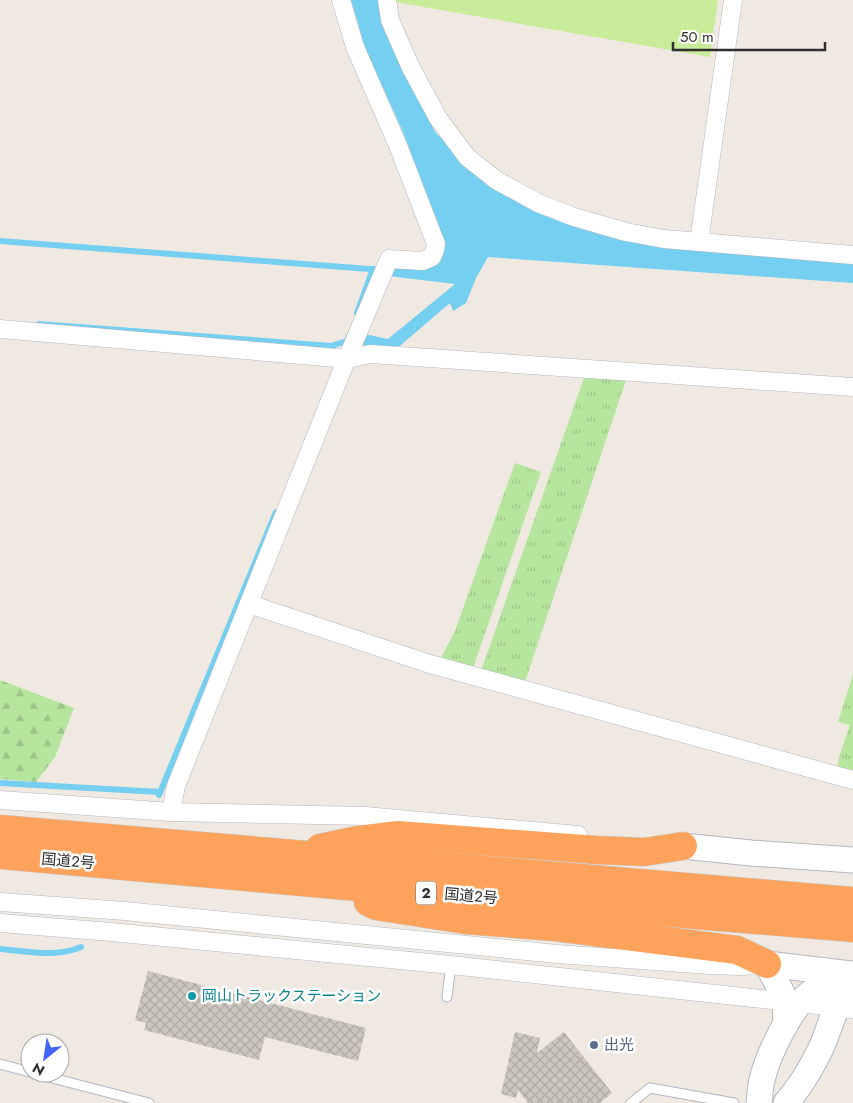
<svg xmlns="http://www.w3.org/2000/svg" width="853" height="1103" font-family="Jost,'Noto Sans JP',sans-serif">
	<defs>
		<pattern id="grass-tufts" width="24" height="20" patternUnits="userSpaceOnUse" patternTransform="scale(1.25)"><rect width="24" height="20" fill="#b6e59e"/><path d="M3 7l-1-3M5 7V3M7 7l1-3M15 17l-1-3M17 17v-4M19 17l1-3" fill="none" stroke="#9dc588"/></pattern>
		<pattern id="forest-firs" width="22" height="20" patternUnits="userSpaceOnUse" patternTransform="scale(1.25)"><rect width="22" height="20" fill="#b6e59e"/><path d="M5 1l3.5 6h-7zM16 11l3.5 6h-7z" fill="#9dc588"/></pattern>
		<pattern id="building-cross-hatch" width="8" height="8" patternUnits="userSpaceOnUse" patternTransform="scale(1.25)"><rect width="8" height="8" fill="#cbc7bf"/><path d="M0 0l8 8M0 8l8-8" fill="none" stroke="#afaba4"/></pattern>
	</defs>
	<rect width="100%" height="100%" fill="#efe9e1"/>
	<g fill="url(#grass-tufts)">
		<path d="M585,375l41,5 -101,302 -44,-11z"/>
		<path d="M515,463l26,9 -68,196 -32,-10 14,-27z"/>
		<path d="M853,674v98l-15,-6 1,-9 11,-32 -12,-3z"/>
	</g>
	<path fill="url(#forest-firs)" d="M0,680l74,28 -19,49 -19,25 -36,-3z"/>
	<path fill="#c9ec9a" d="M395,0h323l-8,57 -315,-55z"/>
	<path fill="#75cff0" d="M351,0h28l7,29 49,103 19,19 135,76 264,31v25l-365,-26 -12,21 -10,25 -13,8 -3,-8 -55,47 -35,-5 4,-11 24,5 67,-55 -67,-8 4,-9h40l13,-20 -42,-115 -38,-84z"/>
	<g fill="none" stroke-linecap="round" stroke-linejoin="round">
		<g stroke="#75cff0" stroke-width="6">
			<path d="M0,241l383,29"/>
			<path d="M357,313l16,-44"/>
			<path d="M39,324l292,22 16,-5 2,-5"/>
			<path d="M0,783l160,9"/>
			<path d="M159,795l117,-283"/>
			<path d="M0,949c27,2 56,9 81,-2"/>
		</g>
	</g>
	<g fill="url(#building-cross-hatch)">
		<path d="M148,971l218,57 -8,33 -93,-24 -6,23 -115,-30 2,-7 -11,-3z"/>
		<path d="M515,1032l25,6 -3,15 27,-21 48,61 -12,10h-72l-10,-13 -2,8 -15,-4z"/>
	</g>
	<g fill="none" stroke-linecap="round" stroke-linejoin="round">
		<defs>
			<g id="lane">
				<path d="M447,997l4,-32"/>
				<path d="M0,1064l30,8"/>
				<path d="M33,1073l116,30"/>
				<path d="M631,1103l19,-15 84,15"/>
			</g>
			<g id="street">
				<path d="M387,0l3,20 20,46 28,52 29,39 29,23 42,23 36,14 52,15 38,7 189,16"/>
				<path d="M699,242l34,-242"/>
				<path d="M0,329l348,30 22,-5 483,33"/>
				<path d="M249,604l181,60 423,116"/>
				<path d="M0,800l171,12 194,4 213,19"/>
				<path d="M171,812l5,-26 165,-413 48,-114 34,2 9,-4 3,-7 1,-6 -37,-96 -44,-101 -14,-47"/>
				<path d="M0,902l125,9 432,43 153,11 28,1 24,-1"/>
				<path d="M0,923l111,9 340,33 402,44"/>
			</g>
			<g id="secondary">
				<path d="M683,846l68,7 102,7"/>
				<path d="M767,964l84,10"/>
				<path d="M767,964l15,29 3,8 1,23"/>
				<path d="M759,1103c1,-7 1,-15 3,-23 6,-25 29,-75 51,-89 12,-7 27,-9 40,-12"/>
				<path d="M786,1103c14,-16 26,-36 35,-55 11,-24 11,-41 32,-60"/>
			</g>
			<g id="highway">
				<path d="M0,829l853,72"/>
				<path d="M320,848l38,-8 40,-5 199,15 47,2 39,-6"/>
				<path d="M0,855l334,30 519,43"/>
				<path d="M368,902l8,4 89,14 90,7 182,23 30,14"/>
			</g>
		</defs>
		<use href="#lane" stroke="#b4b7c1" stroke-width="11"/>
		<use href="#street" stroke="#b4b7c1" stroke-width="19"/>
		<use href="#secondary" stroke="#b4b7c1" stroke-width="27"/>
		<use href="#highway" stroke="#c9c9c9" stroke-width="29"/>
		<use href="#lane" stroke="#fff" stroke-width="9"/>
		<use href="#street" stroke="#fff" stroke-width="18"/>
		<use href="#secondary" stroke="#fff" stroke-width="25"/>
		<use href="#highway" stroke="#ffa35c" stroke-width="28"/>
	</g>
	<circle fill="#0f9aa8" stroke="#fff" stroke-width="2" cx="192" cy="996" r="5"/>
	<circle fill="#5c6f8a" stroke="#fff" stroke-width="2" cx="594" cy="1045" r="5"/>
	<g text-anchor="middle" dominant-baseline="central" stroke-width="5" stroke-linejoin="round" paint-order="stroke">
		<rect fill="#fff" stroke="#6d6d6d" stroke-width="1" x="416" y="881.5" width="20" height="23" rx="4"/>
		<g font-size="14" font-weight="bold" fill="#2e2e2e">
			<text x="426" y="893">2</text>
		</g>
		<g font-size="15" fill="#2e2e2e" stroke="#fff">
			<text transform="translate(68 861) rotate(5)">国道2号</text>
			<text transform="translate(471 896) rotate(5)">国道2号</text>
		</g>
		<g font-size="15" fill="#0d838f" stroke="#fff" text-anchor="start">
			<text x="202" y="996">岡山トラックステーション</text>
		</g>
		<g font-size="15" fill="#4e5e75" stroke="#fff" text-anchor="start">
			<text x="604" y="1045">出光</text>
		</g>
	</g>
	<g transform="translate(45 1058) rotate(210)"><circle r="24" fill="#ffffff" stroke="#ababab"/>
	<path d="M0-4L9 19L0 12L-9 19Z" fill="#4264fb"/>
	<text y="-8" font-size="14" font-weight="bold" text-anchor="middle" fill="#2e2e2e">N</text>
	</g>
	<path d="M673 42v8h152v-8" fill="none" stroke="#2e2e2e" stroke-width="2.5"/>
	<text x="680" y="42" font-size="15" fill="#2e2e2e" stroke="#ffffff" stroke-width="4" paint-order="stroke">50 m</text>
</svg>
